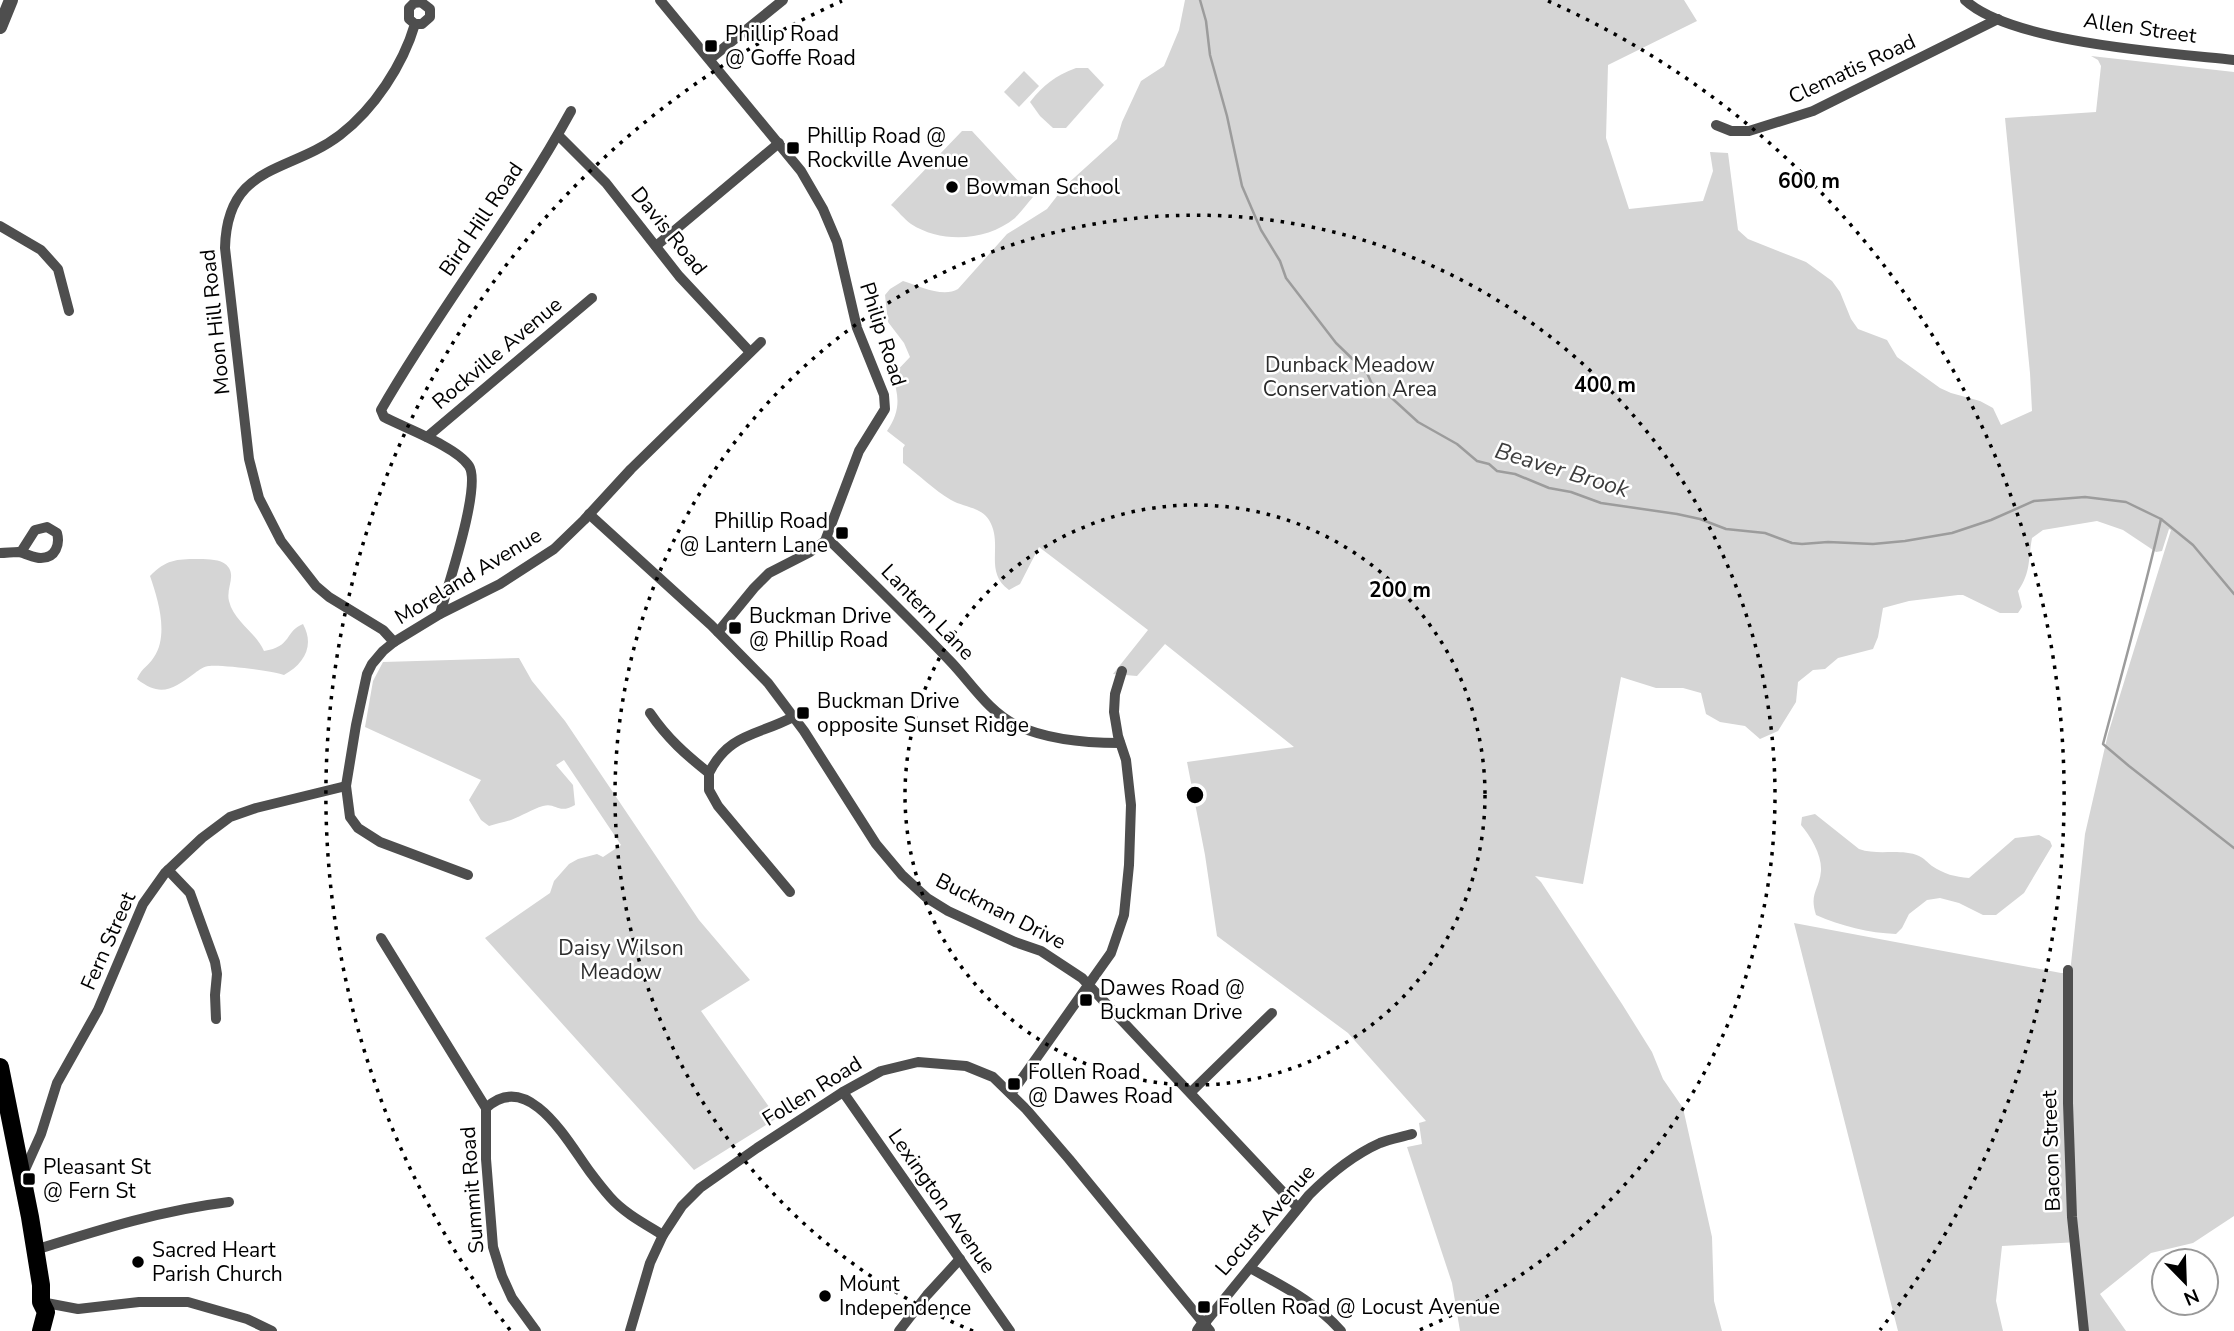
<svg xmlns="http://www.w3.org/2000/svg" width="2234" height="1331" font-family="'Nunito Sans',sans-serif">
	<rect width="100%" height="100%" fill="#fff"/>
	<g fill="#d5d5d5">
		<path d="M1185,0h499l13,21 -89,44 -2,73 23,71 74,-8 10,-30 -3,-19 18,1 10,77 10,9 58,23 26,19 8,11 11,27 7,10 29,11 10,17 43,31 11,5 29,8 13,7 8,17 31,-14 -2,-38 -25,-255 91,-6 5,-46 -3,-6 -7,-4 143,16v1144l-41,27 -42,10 -51,41 26,37h-39l-8,-89 -77,4 -6,55 7,30h-105l-104,-408 267,50h9l15,-139 23,-100 63,-204 -2,-1 -7,22 -6,1 -33,-22 -26,-9 -54,9 -11,8c-4,22 -1,34 -14,53l4,16 -4,6h-18l-37,-18h-5l-49,6 -26,7 -5,29 -5,12 -35,9 -13,11 -12,1 -15,12 -2,20 -18,29 -18,8 -15,-13 -25,-4 -14,-8 -5,-21 -18,-5h-27l-35,-11 -38,207 -48,-8 6,6 81,122 30,48 11,27 20,29 29,129 2,64 8,30h-262l-8,-48 -45,-136 15,-3 -3,-21 7,-2 -78,-88 -131,-97 -12,-81 -18,-93 107,-15 -129,-103 -28,32 -24,-2 35,-44 -109,-83 -19,37 -11,6c-26,-19 -5,-45 -20,-70 -8,-13 -26,-13 -38,-20 -17,-10 -32,-25 -48,-37v-15l2,-3 -18,-14c13,-19 13,-34 5,-55l18,-19 -6,-14 -16,-21 -3,-27 5,-6 13,-8c16,5 40,17 55,8l49,-55 40,-25 17,-22 53,-48 5,-17 19,-41 23,-15 15,-36z"/>
		<path d="M1076,68h12l16,17 -38,43h-13l-13,-12 -10,-14c13,-17 25,-26 46,-34z"/>
		<path d="M1024,71l15,15 -20,21 -15,-15z"/>
		<path d="M962,131h10l61,66c-6,7 -12,15 -18,21 -28,23 -73,26 -104,6 -7,-5 -13,-13 -20,-19z"/>
		<path d="M203,559c10,1 20,0 26,9 6,10 -3,21 0,33 5,21 27,31 35,50 28,-4 21,-20 39,-27 12,22 1,40 -19,51 -8,-4 -66,-11 -75,-9 -5,0 -10,4 -14,7 -22,16 -34,25 -58,6 6,-13 11,-12 17,-22 15,-22 4,-58 -4,-81 17,-18 30,-17 53,-17z"/>
		<path d="M519,658l13,23 33,40 134,199 51,60 -49,31 76,107 -83,52 -209,-232 65,-45 4,-12 15,-17 9,-5 19,-5 6,3 18,-12 -57,-85 -8,5 17,20 2,20c-17,10 -19,-3 -32,1 -11,3 -21,10 -32,14 -7,2 -15,4 -22,6l-8,-6 -12,-20 12,-20 -116,-53 8,-46 10,-19z"/>
		<path d="M1815,814l44,35c19,7 41,-1 60,7 5,2 9,7 13,10 12,8 23,11 37,12l46,-40 24,-3 11,6 2,5 -28,47 -28,22h-13l-24,-12 -19,-5 -13,2 -18,14 -7,14 -6,6c-27,-1 -55,-8 -80,-19 -7,-22 3,-24 5,-44 1,-16 -10,-34 -20,-46l1,-8z"/>
	</g>
	<g fill="none" stroke-linecap="round" stroke-linejoin="round">
		<g stroke="#9c9c9c" stroke-width="2.5">
			<path d="M1200,0l6,21 4,34 17,61 15,70 19,44 19,31 6,17 50,65 31,30 5,11 11,6 35,32 39,22 20,17 12,3 8,7 18,3 34,14 22,4 30,11 76,11 23,5 26,10 39,4 27,10 10,1 26,-2 45,2 32,-3 47,-8 39,-13 43,-19 51,-4 41,5 35,17 32,26 41,49"/>
			<path d="M2161,519c-17,75 -38,150 -58,225l26,22 105,82"/>
		</g>
		<g stroke="#4e4e4e" stroke-width="10">
			<path d="M660,0l141,171 22,38 14,33 20,86 27,67 1,14 -26,42 -34,90 -15,11 -41,21 -15,15 -36,44"/>
			<path d="M1965,0c46,43 204,53 269,60"/>
			<path d="M710,59l73,-59"/>
			<path d="M1716,125l15,6h18l64,-20 185,-92"/>
			<path d="M558,135l48,48 73,93 71,76"/>
			<path d="M0,226l41,24 17,19 11,42"/>
			<path d="M656,246l123,-103"/>
			<path d="M427,437l165,-139"/>
			<path d="M589,514l122,111 57,58 36,48 72,113 26,31 25,23 21,13 67,31 26,9 41,27 216,230"/>
			<path d="M827,538c42,41 84,82 124,124 20,21 38,50 65,63 31,15 70,18 104,18"/>
			<path d="M0,553c6,0 12,-1 18,-1 8,1 15,6 23,6 15,0 19,-14 16,-25l-10,-6 -12,3 -14,22"/>
			<path d="M440,614c7,-26 42,-128 29,-148 -12,-19 -64,-38 -85,-49l-3,-7c59,-103 133,-195 190,-299"/>
			<path d="M394,642l-11,-12 -54,-33 -13,-11 -35,-45 -22,-43 -10,-39 -24,-211c2,-85 64,-74 115,-113 34,-26 63,-70 75,-111h7l8,-7v-8l-9,-7 -7,1 -5,5v11l6,5"/>
			<path d="M650,713c17,25 36,42 59,60 20,-40 48,-37 84,-56"/>
			<path d="M709,773v17l9,16 72,86"/>
			<path d="M168,870l22,23 25,69 2,12 -2,21 1,24"/>
			<path d="M468,875l-88,-33 -22,-14 -8,-11 -4,-31 10,-61 11,-51 5,-10 11,-13 11,-9 46,-28 60,-30 54,-35 30,-29 47,-51 130,-127"/>
			<path d="M381,938l105,170v51l7,88 9,29 10,22 24,33"/>
			<path d="M2068,970v133l4,114 12,114"/>
			<path d="M843,1092l167,239"/>
			<path d="M1191,1092l81,-79"/>
			<path d="M1011,1094l100,-141 13,-38 5,-50 2,-60 -5,-45 -8,-24 -4,-24 1,-18 7,-23"/>
			<path d="M486,1108c43,-40 83,36 104,64 6,8 13,17 20,25 14,16 35,27 53,38"/>
			<path d="M23,1174l18,-40 16,-51 41,-73 45,-106 22,-31 37,-35 28,-21 26,-9 90,-22"/>
			<path d="M35,1250c64,-20 127,-40 194,-48"/>
			<path d="M1250,1268c32,18 66,34 91,63"/>
			<path d="M41,1302l37,7 61,-7h49l59,17 25,12"/>
			<path d="M1204,1324l105,-129c20,-20 44,-40 71,-52 10,-4 22,-6 32,-9"/>
			<path d="M630,1331l20,-68 13,-28 19,-29 18,-18 57,-40 86,-56 38,-21 37,-9 48,4 27,11 33,32 43,50 141,172"/>
			<path d="M899,1331l28,-36 33,-36"/>
		</g>
		<g stroke="#4e4e4e" stroke-width="14">
			<path d="M0,27l11,-27"/>
			<path d="M1199,1331l5,-7"/>
		</g>
		<path stroke="#000" stroke-width="18" d="M0,1067l30,150 11,68v17l5,10 -5,19"/>
	</g>
	<g fill="none" stroke="#000" stroke-width="3.5" stroke-dasharray="3.5 7">
		<circle cx="1195" cy="795" r="290"/>
		<path d="M973 1331A580 580 0 1 1 1417 1331"/>
		<path d="M510 1330A869 869 0 0 1 842 1M1548 1A869 869 0 0 1 1880 1330"/>
	</g>
	<g fill="#000" stroke="#fff" stroke-width="2.5">
		<rect x="704" y="39" width="14" height="14" rx="3.5"/>
		<rect x="786" y="141" width="14" height="14" rx="3.5"/>
		<circle cx="952" cy="187" r="7"/>
		<rect x="835" y="526" width="14" height="14" rx="3.5"/>
		<rect x="728" y="621" width="14" height="14" rx="3.5"/>
		<rect x="796" y="706" width="14" height="14" rx="3.5"/>
		<rect x="1079" y="993" width="14" height="14" rx="3.5"/>
		<rect x="1007" y="1077" width="14" height="14" rx="3.5"/>
		<rect x="22" y="1172" width="14" height="14" rx="3.5"/>
		<circle cx="138" cy="1262" r="7"/>
		<circle cx="825" cy="1296" r="7"/>
		<rect x="1197" y="1300" width="14" height="14" rx="3.5"/>
	</g>
	<g text-anchor="middle" dominant-baseline="central" stroke-width="5" stroke-linejoin="round" paint-order="stroke">
		<g font-size="21" fill="#000" stroke="#fff">
			<text transform="translate(2140 28) rotate(8)">Allen Street</text>
			<text transform="translate(1852 69) rotate(-25)">Clematis Road</text>
			<text transform="translate(481 219) rotate(-56)">Bird Hill Road</text>
			<text transform="translate(669 231) rotate(51)">Davis Road</text>
			<text transform="translate(215 322) rotate(-96)">Moon Hill Road</text>
			<text transform="translate(883 334) rotate(72)">Philip Road</text>
			<text transform="translate(497 353) rotate(-40)">Rockville Avenue</text>
			<text transform="translate(468 576) rotate(-31)">Moreland Avenue</text>
			<text transform="translate(928 612) rotate(46)">Lantern Lane</text>
			<text transform="translate(1001 911) rotate(27)">Buckman Drive</text>
			<text transform="translate(108 941) rotate(-66)">Fern Street</text>
			<text transform="translate(812 1091) rotate(-32)">Follen Road</text>
			<text transform="translate(2051 1151) rotate(-92)">Bacon Street</text>
			<text transform="translate(472 1190) rotate(-94)">Summit Road</text>
			<text transform="translate(942 1201) rotate(55)">Lexington Avenue</text>
			<text transform="translate(1265 1220) rotate(-49)">Locust Avenue</text>
		</g>
		<g font-size="21" fill="#000" stroke="#fff" text-anchor="start">
			<text x="725" y="34">Phillip Road<tspan x="725" dy="24">@ Goffe Road</tspan></text>
			<text x="807" y="136">Phillip Road @<tspan x="807" dy="24">Rockville Avenue</tspan></text>
			<text x="966" y="187">Bowman School</text>
			<text x="828" y="521" text-anchor="end">Phillip Road<tspan x="828" dy="24">@ Lantern Lane</tspan></text>
			<text x="749" y="616">Buckman Drive<tspan x="749" dy="24">@ Phillip Road</tspan></text>
			<text x="817" y="701">Buckman Drive<tspan x="817" dy="24">opposite Sunset Ridge</tspan></text>
			<text x="1100" y="988">Dawes Road @<tspan x="1100" dy="24">Buckman Drive</tspan></text>
			<text x="1028" y="1072">Follen Road<tspan x="1028" dy="24">@ Dawes Road</tspan></text>
			<text x="43" y="1167">Pleasant St<tspan x="43" dy="24">@ Fern St</tspan></text>
			<text x="152" y="1250">Sacred Heart<tspan x="152" dy="24">Parish Church</tspan></text>
			<text x="839" y="1284">Mount<tspan x="839" dy="24">Independence</tspan></text>
			<text x="1218" y="1307">Follen Road @ Locust Avenue</text>
		</g>
		<g font-size="21" fill="#2c2c2c" stroke="#fff">
			<text x="1350" y="365">Dunback Meadow<tspan x="1350" dy="24">Conservation Area</tspan></text>
			<text x="621" y="948">Daisy Wilson<tspan x="621" dy="24">Meadow</tspan></text>
		</g>
		<g font-size="23" font-style="italic" fill="#3d3d3d" stroke="#fff">
			<text transform="translate(1562 470) rotate(17)">Beaver Brook</text>
		</g>
	</g>
	<circle cx="1195" cy="795" r="10" fill="#000" stroke="#fff" stroke-width="3.5"/>
	<g font-size="21" text-anchor="middle" font-weight="bold" fill="#000" stroke="#fff" stroke-width="5" stroke-linejoin="round" paint-order="stroke">
		<text x="1809" y="188">600 m</text>
		<text x="1605" y="392">400 m</text>
		<text x="1400" y="597">200 m</text>
	</g>
	<g transform="translate(2185 1282) rotate(157)"><circle r="33" fill="#ffffff" stroke="#999999" stroke-width="2"/>
	<path d="M0-5L12 26L0 18L-12 26Z" fill="#000000"/>
	<text y="-10" font-size="19" font-weight="bold" text-anchor="middle" fill="#000000">N</text>
	</g>
</svg>
